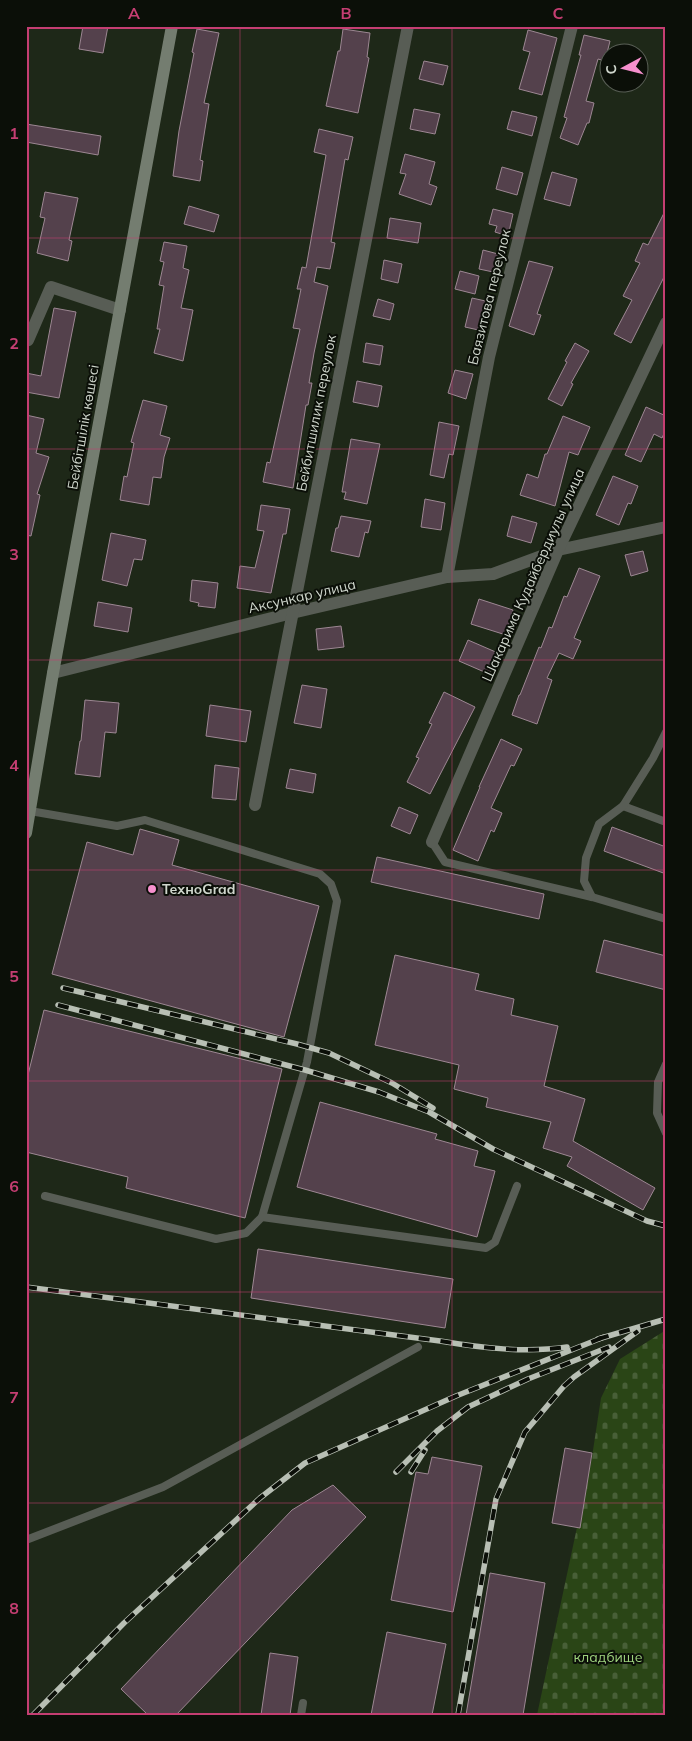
<svg xmlns="http://www.w3.org/2000/svg" width="692" height="1741" font-family="Mulish,sans-serif">
	<defs>
		<pattern id="cemetery-stones" width="16" height="16" patternUnits="userSpaceOnUse" patternTransform="scale(1.25)"><rect width="16" height="16" fill="#2a4516"/><path d="M2 7V4a2 2 0 0 1 4 0v3zM10 15v-3a2 2 0 0 1 4 0v3z" fill="#485f37"/></pattern>
	</defs>
	<rect width="100%" height="100%" fill="#1e2818"/>
	<path fill="url(#cemetery-stones)" d="M666,1330v385h-129l55,-258 9,-59 19,-39z"/>
	<g fill="#54414c" stroke="#9d8793">
		<path d="M83,26h25l-5,27 -24,-4z"/>
		<path d="M197,29l22,4 -15,70 5,1 -9,56 3,1 -3,20 -27,-5 6,-45 15,-78 -2,-1z"/>
		<path d="M343,29l27,4 -3,24 2,1 -11,55 -32,-7 12,-55h2z"/>
		<path d="M528,30l29,8 -15,57 -23,-6 11,-37 -7,-2z"/>
		<path d="M584,35l26,6 -5,20 -7,-2 -12,42 8,2 -5,20h-2l-9,22 -18,-7 7,-20 -3,-1 17,-62h-2z"/>
		<path d="M424,61l24,5 -5,19 -24,-6z"/>
		<path d="M414,109l26,5 -5,20 -25,-5z"/>
		<path d="M512,111l25,6 -5,19 -25,-7z"/>
		<path d="M26,124l75,12 -3,19 -72,-13z"/>
		<path d="M319,129l34,8 -5,23 -3,-1 -14,83 4,1 -5,26 -13,-2 -3,15 14,4 -14,67 -5,30h3l-4,22h-2l-13,83 -30,-6 4,-20 3,1 30,-134 -7,-1 8,-39h-4l5,-22 4,1 20,-113 -12,-3z"/>
		<path d="M405,154l30,8 -6,22 8,3 -6,18 -32,-11 7,-20 -6,-1z"/>
		<path d="M502,167l21,6 -6,22 -21,-6z"/>
		<path d="M552,172l25,7 -7,27 -26,-7z"/>
		<path d="M45,192l33,6 -9,42 3,1 -4,20 -31,-8 8,-35 -5,-1z"/>
		<path d="M189,206l30,9 -5,17 -30,-8z"/>
		<path d="M493,209l20,5 -5,22 -13,-4 2,-6 -8,-2z"/>
		<path d="M666,209v64l-35,70 -17,-9 18,-34 -9,-4 17,-33 -5,-2 8,-18 5,2z"/>
		<path d="M390,218l31,5 -3,20 -31,-5z"/>
		<path d="M164,242l23,4 -4,22 6,2 -8,38 12,2 -10,51 -29,-8 6,-24h-3l7,-43 -5,-1 5,-23 -4,-1z"/>
		<path d="M483,250l19,5 -4,18 -19,-4z"/>
		<path d="M384,260l18,4 -4,19 -17,-4z"/>
		<path d="M529,261l24,6 -16,47 4,1 -7,20 -25,-9z"/>
		<path d="M460,271l19,5 -4,18 -20,-5z"/>
		<path d="M472,298l18,4 -7,29 -18,-4z"/>
		<path d="M378,299l16,5 -4,16 -17,-4z"/>
		<path d="M54,308l22,4 -17,86 -33,-6v-19l15,3z"/>
		<path d="M366,343l17,3 -3,19 -17,-3z"/>
		<path d="M575,343l14,8 -18,32 2,1 -11,22 -14,-7 19,-37 -2,-1z"/>
		<path d="M455,370l18,4 -7,25 -18,-6z"/>
		<path d="M357,381l25,5 -4,21 -25,-5z"/>
		<path d="M143,400l24,6 -7,29 10,3 -6,19 -3,21 -8,-1 -4,28 -29,-5 4,-24 3,1 7,-34 -3,-1z"/>
		<path d="M646,407l20,9v13l-4,9 -8,-4 -13,28 -16,-7z"/>
		<path d="M26,415l18,4 -8,34 13,4 -12,37 3,1 -9,41 -5,-1z"/>
		<path d="M563,416l27,11 -12,28 -9,-3 -14,54 -35,-11 7,-21 11,4 7,-24h2z"/>
		<path d="M439,422l20,4 -6,29 -4,-1 -5,24 -14,-3z"/>
		<path d="M351,439l29,5 -13,60 -23,-5 2,-7h-4z"/>
		<path d="M613,476l25,10 -7,18 -3,-1 -9,22 -23,-10z"/>
		<path d="M425,499l20,4 -4,27 -20,-3z"/>
		<path d="M261,505l29,4 -4,25h-3l-12,59 -34,-5 3,-22 15,2 9,-37 -7,-1z"/>
		<path d="M341,516l30,5 -3,12 -3,-1 -6,25 -28,-6 5,-23h2z"/>
		<path d="M512,516l25,7 -6,20 -24,-7z"/>
		<path d="M111,533l35,7 -4,20 -8,-1 -7,27 -25,-6z"/>
		<path d="M643,551l5,20 -17,5 -6,-21z"/>
		<path d="M579,568l21,8 -26,62 7,3 -8,18 -14,-6 -12,25 5,2 -15,44 -25,-9 7,-20h1l19,-48 2,1 8,-21 3,1 12,-32 3,1z"/>
		<path d="M192,580l26,3 -3,25 -17,-2 1,-3 -9,-2z"/>
		<path d="M479,599l34,11 -7,25 -35,-11z"/>
		<path d="M98,602l34,6 -4,24 -34,-6z"/>
		<path d="M341,626l3,21 -26,3 -2,-21z"/>
		<path d="M468,640l30,13 -9,21 -30,-13z"/>
		<path d="M302,685l25,4 -6,39 -27,-5z"/>
		<path d="M444,692l31,15 -45,87 -23,-12 12,-24 -3,-1 16,-33 -3,-1z"/>
		<path d="M85,700l34,3 -3,30 -11,-1 -5,45 -25,-3 5,-33h1z"/>
		<path d="M210,705l41,6 -5,31 -40,-6z"/>
		<path d="M501,739l21,10 -8,17 -3,-1 -20,43 11,5 -8,19 -3,-2 -13,31 -25,-11 27,-63h-1z"/>
		<path d="M215,765l24,3 -3,32 -24,-2z"/>
		<path d="M290,769l26,5 -3,19 -27,-5z"/>
		<path d="M399,807l19,8 -8,19 -19,-8z"/>
		<path d="M612,827l54,20v27l-62,-23z"/>
		<path d="M140,829l39,11 -7,25 147,41 -35,131 -232,-63 35,-132 46,13z"/>
		<path d="M377,857l167,37 -5,25 -168,-37z"/>
		<path d="M604,940l62,16v34l-70,-18z"/>
		<path d="M395,955l84,19 -4,16 39,9 -3,16 47,11 -14,60 41,13 -12,42 82,47 -12,22 -76,-44 5,-9 -29,-9 8,-26 -65,-15 2,-9 -34,-9 5,-24 -84,-20z"/>
		<path d="M44,1010l238,59 -37,149 -119,-30 2,-11 -102,-25v-69z"/>
		<path d="M320,1102l117,32 -2,5 43,12 -4,15 21,5 -18,66 -180,-50z"/>
		<path d="M258,1249l195,30 -8,49 -194,-30z"/>
		<path d="M565,1448l27,5 -12,75 -28,-5z"/>
		<path d="M432,1457l50,9 -29,146 -62,-12 25,-128 12,2z"/>
		<path d="M333,1485l33,32 -190,198h-28l-27,-26 171,-179z"/>
		<path d="M490,1573l55,10 -22,132h-57z"/>
		<path d="M387,1632l59,12 -14,71h-61z"/>
		<path d="M270,1653l28,4 -8,58h-29z"/>
	</g>
	<g fill="none" stroke-linecap="round" stroke-linejoin="round">
		<g stroke="#585d55" stroke-width="8">
			<path d="M623,806l43,16"/>
			<path d="M30,811l87,15 28,-6 175,54 11,10 6,17 -30,161 -45,155 -16,16 -30,6 -171,-43"/>
			<path d="M432,842l13,20 147,35 74,22"/>
			<path d="M592,897l-8,-16 2,-23 13,-34 24,-18 30,-48 13,-26"/>
			<path d="M666,1064l-8,18 -1,31 9,20"/>
			<path d="M262,1217l224,31 9,-6 22,-56"/>
			<path d="M26,1540l137,-53 255,-140"/>
			<path d="M301,1715l2,-12"/>
		</g>
		<g stroke="#585d55" stroke-width="12">
			<path d="M26,340h2l23,-53 69,23"/>
			<path d="M447,577l42,-220 83,-331"/>
			<path d="M53,673l239,-60 155,-36 46,-3 65,-24 108,-23"/>
			<path d="M255,805l153,-779"/>
			<path d="M432,842l126,-292 108,-227"/>
		</g>
		<path stroke="#747d70" stroke-width="12" d="M26,833l27,-160 119,-647"/>
		<defs>
			<g id="rail">
				<path d="M63,988l234,56 32,9 63,30 41,25"/>
				<path d="M58,1005l247,65 74,22 50,20 64,37 154,72 19,5"/>
				<path d="M26,1287l414,54c42,7 85,12 127,6"/>
				<path d="M598,1339l68,-20"/>
				<path d="M396,1472l41,-41 31,-24 60,-28 81,-32"/>
				<path d="M411,1472l14,-22"/>
				<path d="M33,1715l91,-92 136,-125 45,-35 151,-67 148,-59"/>
				<path d="M458,1715l38,-216 29,-67 39,-46 10,-9 64,-46"/>
			</g>
		</defs>
		<use href="#rail" stroke="#b8bfb4" stroke-width="5.5"/>
		<use href="#rail" stroke="#0b0f08" stroke-width="4" stroke-dasharray="11" stroke-linecap="butt"/>
	</g>
	<path fill="none" stroke="#c53e72" stroke-width="1" stroke-opacity="0.55" d="M240,26v1689M452,26v1689M26,238h640M26,449h640M26,660h640M26,870h640M26,1081h640M26,1292h640M26,1503h640"/>
	<circle fill="#f790ce" stroke="#0b0f08" stroke-width="2" cx="152" cy="889" r="5"/>
	<g text-anchor="middle" dominant-baseline="central" stroke-width="4" stroke-linejoin="round" paint-order="stroke">
		<g font-size="14" fill="#cfd6cc" stroke="#0b0f08">
			<text transform="translate(489 297) rotate(-76)">Баязитова переулок</text>
			<text transform="translate(316 413) rotate(-79)">Бейбитшилик переулок</text>
			<text transform="translate(83 427) rotate(-80)">Бейбітшілік көшесі</text>
			<text transform="translate(533 575) rotate(-66)">Шакарима Кудайбердиулы улица</text>
			<text transform="translate(302 596) rotate(-13)">Аксункар улица</text>
		</g>
		<g font-size="14" font-weight="bold" fill="#cfd6cc" stroke="#0b0f08" text-anchor="start">
			<text x="162" y="889">ТехноGrad</text>
		</g>
		<g font-size="14" fill="#9fd37e" stroke="#0b0f08">
			<text x="608" y="1657">кладбище</text>
		</g>
	</g>
	<rect width="692" height="1741" fill="none" stroke="#0b0f08" stroke-width="55"/>
	<g transform="translate(624 68) rotate(263)"><circle r="24" fill="#0b0f08" stroke="#595f56"/>
	<path d="M0-4L9 19L0 12L-9 19Z" fill="#f790ce"/>
	<text y="-8" font-size="14" font-weight="bold" text-anchor="middle" fill="#cfd6cc">С</text>
	</g>
	<rect x="28" y="28" width="636" height="1686" fill="none" stroke="#c53e72" stroke-width="2"/>
	<g font-size="16" text-anchor="middle" font-weight="bold" fill="#c53e72">
		<text x="134" y="19">A</text>
		<text x="346" y="19">B</text>
		<text x="558" y="19">C</text>
		<text x="14" y="139">1</text>
		<text x="14" y="349">2</text>
		<text x="14" y="560">3</text>
		<text x="14" y="771">4</text>
		<text x="14" y="982">5</text>
		<text x="14" y="1192">6</text>
		<text x="14" y="1403">7</text>
		<text x="14" y="1614">8</text>
	</g>
</svg>
